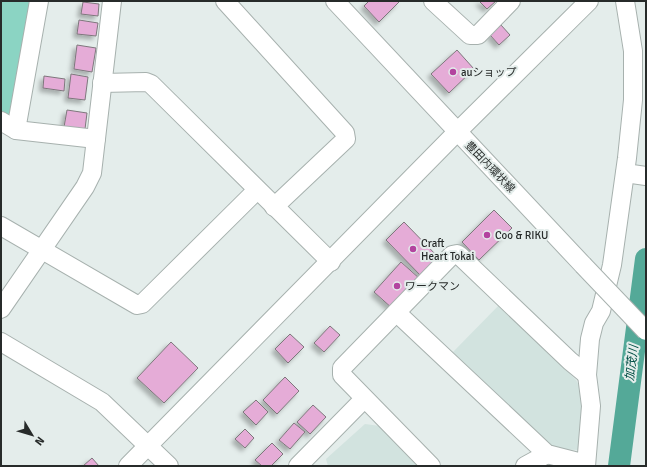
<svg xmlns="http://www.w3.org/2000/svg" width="647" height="467" font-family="Signika,'Noto Sans JP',sans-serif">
	<defs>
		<filter id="shadow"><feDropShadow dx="-3.5" dy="3.5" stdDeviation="2" flood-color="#0004"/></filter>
	</defs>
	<rect width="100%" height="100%" fill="#e4edeb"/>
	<g fill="#d2e3df">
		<path d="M501,303l75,77 6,11 -3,59 -25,-1 -101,-97z"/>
		<path d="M365,424l15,2 43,40h-95l-2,-7z"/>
	</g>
	<path fill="#8bd4c3" d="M1,1h32l-18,113 -9,2 -5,-2z"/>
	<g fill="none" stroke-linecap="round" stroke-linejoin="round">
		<path stroke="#54a998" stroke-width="22" d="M619,466l27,-207"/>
	</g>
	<g fill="#e5acd7" stroke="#7e777c" filter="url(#shadow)">
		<path d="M369,1h31l-21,21 -15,-16z"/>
		<path d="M479,1h17l-9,8z"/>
		<path d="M83,2l16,2 -1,12 -17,-2z"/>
		<path d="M79,20l19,3 -2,13 -19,-2z"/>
		<path d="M501,25l9,10 -11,10 -9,-10z"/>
		<path d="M77,45l19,3 -4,24 -18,-3z"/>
		<path d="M457,50l17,19 -25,24 -18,-19z"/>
		<path d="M71,74l17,3 -3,23 -17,-2z"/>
		<path d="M44,76l21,3 -1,12 -21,-3z"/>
		<path d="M67,110l20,3 -2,16 -21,-2z"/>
		<path d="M494,210l18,18 -33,32 -17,-18z"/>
		<path d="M404,222l36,37 -18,18 -36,-37z"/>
		<path d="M401,262l19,17 -27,30 -19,-17z"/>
		<path d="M330,326l10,9 -16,17 -10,-9z"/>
		<path d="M290,334l14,13 -16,16 -13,-14z"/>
		<path d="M171,342l27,26 -34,35 -27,-25z"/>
		<path d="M285,377l14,14 -22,23 -14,-14z"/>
		<path d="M256,400l12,12 -12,13 -13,-13z"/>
		<path d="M313,405l13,12 -16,17 -13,-12z"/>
		<path d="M294,423l11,9 -15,17 -11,-9z"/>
		<path d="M245,429l9,9 -9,10 -10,-9z"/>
		<path d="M272,443l11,11 -12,12h-9l-7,-6z"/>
		<path d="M92,458l7,8h-16z"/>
	</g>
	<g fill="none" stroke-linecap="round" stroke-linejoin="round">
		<defs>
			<g id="minor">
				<path d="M225,1l120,132 1,6 -72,68"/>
				<path d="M335,1l248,264"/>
				<path d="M433,1l37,34h8l33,-34"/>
				<path d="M102,83l44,-1 5,2 180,178"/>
				<path d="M1,121l15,9 80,9"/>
				<path d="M16,130l23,-129"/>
				<path d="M625,173l21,3"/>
				<path d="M1,226l136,79 5,-1 115,-114"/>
				<path d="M1,309l84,-122 7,-14 20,-172"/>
				<path d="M397,313l150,141 39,10"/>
				<path d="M1,342l101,60 67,64"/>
				<path d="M128,466l329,-334 132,-131"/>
				<path d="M298,466l66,-67"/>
				<path d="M431,466l-89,-91v-7l110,-113 5,-1 3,2 110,105 17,14"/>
				<path d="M525,466l22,-12"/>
				<path d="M586,466l5,-60 -4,-31 3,-36 4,-16 7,-12 11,-46 15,-107 6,-58v-49l-8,-50"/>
			</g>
		</defs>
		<use href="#minor" stroke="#a7b1ae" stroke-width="20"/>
		<use href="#minor" stroke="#fff" stroke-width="18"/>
		<defs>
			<path id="minor-bridge" d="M583,265l63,66"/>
		</defs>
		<use href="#minor-bridge" stroke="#a7b1ae" stroke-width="20" stroke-linecap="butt"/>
		<use href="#minor-bridge" stroke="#fff" stroke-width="18"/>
	</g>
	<g fill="#b3439f" stroke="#e4edeb" stroke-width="1.5">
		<circle cx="453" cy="72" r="4"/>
		<circle cx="487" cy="235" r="4"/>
		<circle cx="413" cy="249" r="4"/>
		<circle cx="397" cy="286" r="4"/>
	</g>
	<g text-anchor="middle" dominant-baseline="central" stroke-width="4" stroke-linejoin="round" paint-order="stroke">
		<g font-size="11" fill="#272b2a" stroke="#e4edeb" text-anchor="start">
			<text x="461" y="72">auショップ</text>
			<text x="495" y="235">Coo &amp; RIKU</text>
			<text x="421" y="243">Craft<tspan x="421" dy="13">Heart Tokai</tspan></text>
			<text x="405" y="286">ワークマン</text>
		</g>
		<g font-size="11" fill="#272b2a" stroke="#e4edeb">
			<text transform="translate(490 167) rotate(46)">豊田内環状線</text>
		</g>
		<g font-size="12" font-style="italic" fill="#014f44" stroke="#e4edeb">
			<text transform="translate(632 363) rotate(-83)">加茂川</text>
		</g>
	</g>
	<rect width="647" height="467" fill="none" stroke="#272b2a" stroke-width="4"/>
	<g transform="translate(32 435) rotate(128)" stroke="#e4edeb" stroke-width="3" paint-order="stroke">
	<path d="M0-3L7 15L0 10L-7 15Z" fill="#272b2a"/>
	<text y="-6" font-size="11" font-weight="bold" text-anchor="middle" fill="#272b2a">N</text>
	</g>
</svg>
